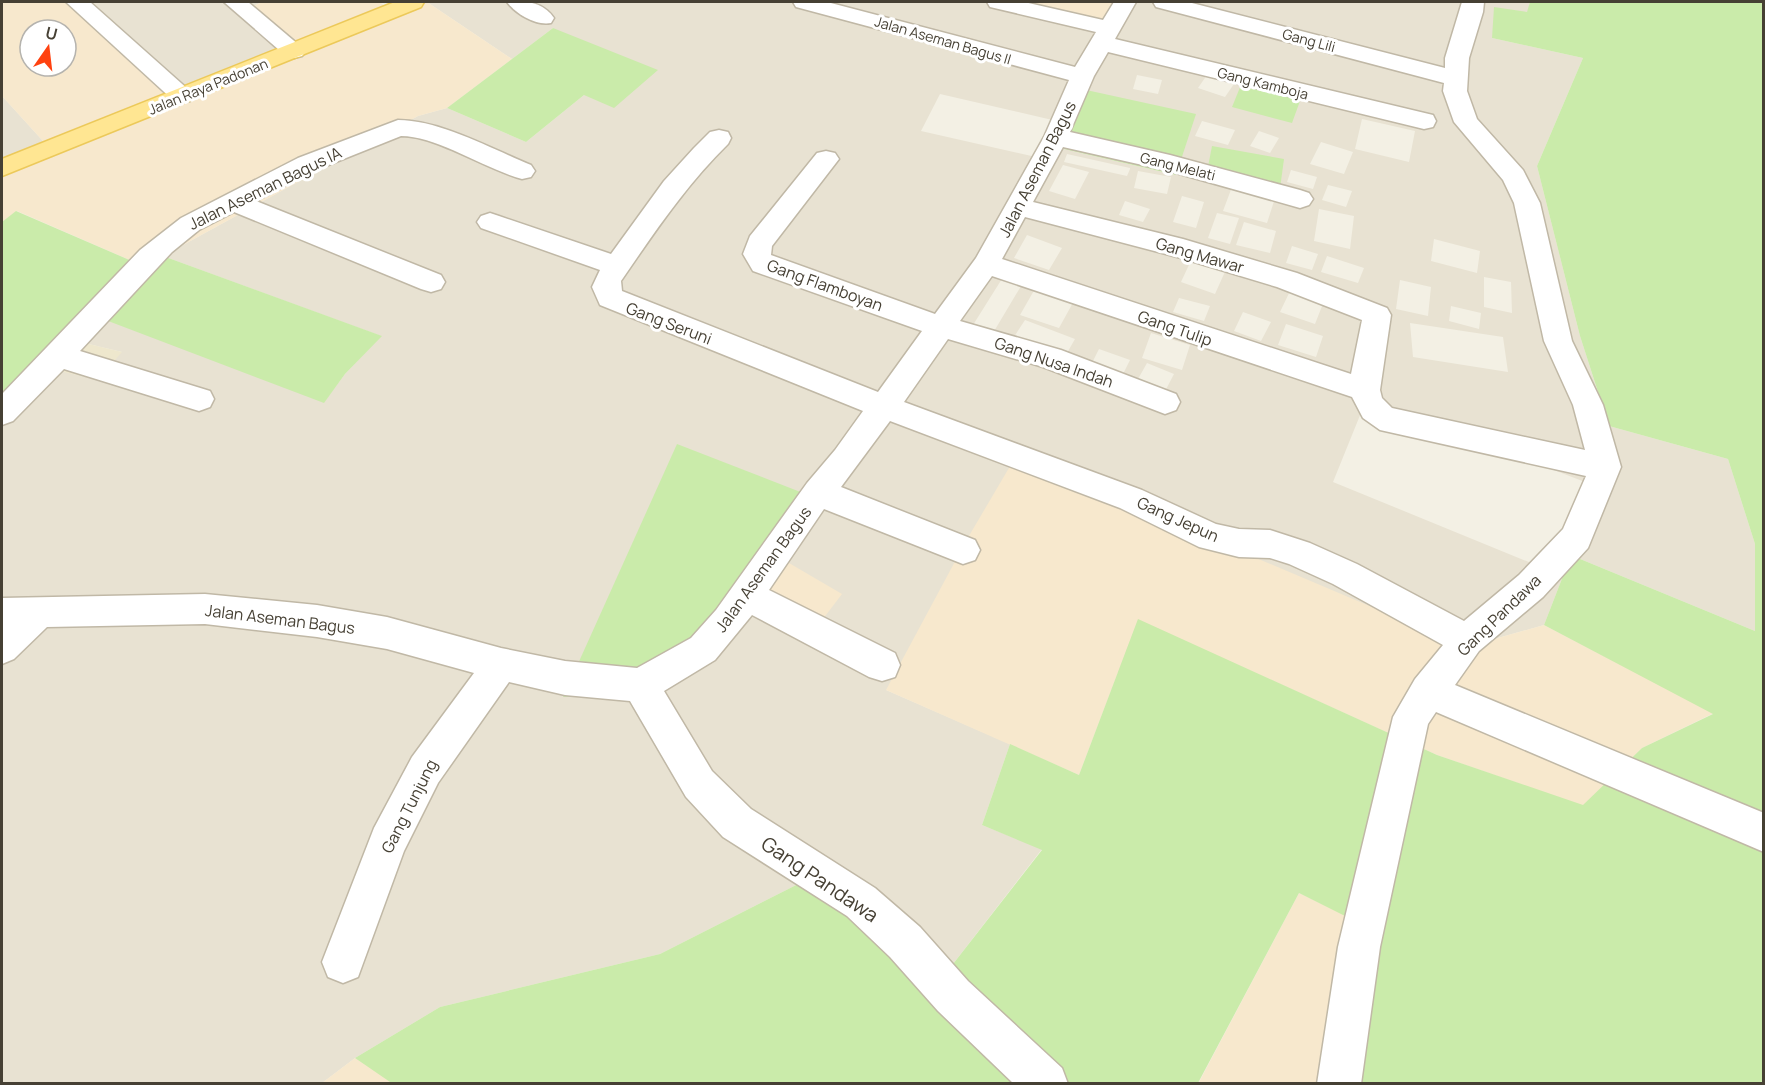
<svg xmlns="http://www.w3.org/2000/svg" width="1765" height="1085" font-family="Manrope,sans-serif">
	<rect width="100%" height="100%" fill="#f3f0e4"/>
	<g fill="#e8e2d2" fill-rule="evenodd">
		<path d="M72,2h190l-21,10 58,40 -122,48z"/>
		<path d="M427,2h568l108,28 15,-28h412l-2,10 -36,26 91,20 -46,108 43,170 29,90 119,33 27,85v87l-187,-77 17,-72 -218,-84 -34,84 230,94 -19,49 -78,22 -580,43 124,54 -28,81 60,24 -96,124 -124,-101 -162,82 -220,53 -85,51 -33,25 -320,1v-671l45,-45 75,-16 -50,-12 23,-25 229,87 21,-28 36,-38 -218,-80 255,-140 29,-8 79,34 58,-47 -31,-67 -41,31zM1209,72l27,9 -11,16 -27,-9zM1137,75l25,5 -4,14 -25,-5zM940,94l121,28 115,53 -125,-29 -6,13 -124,-28zM1362,119l53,12 -6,31 -54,-13zM1202,121l33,9 -7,15 -33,-9zM1259,131l20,7 -9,15 -20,-7zM1321,142l32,10 -9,22 -34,-10zM1067,154l63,14v1l-3,7 -63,-14zM1063,165l26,7 -14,27 -26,-8zM1291,170l26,7 -4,12 -26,-7zM1138,171l33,6 -4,17 -33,-6zM1328,185l24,6 -6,16 -24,-7zM1232,187l43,11 -8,25 -44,-12zM1182,196l22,6 -8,26 -23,-6zM1125,201l25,8 -7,13 -24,-7zM1319,209l35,7 -4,33 -36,-8zM1217,213l22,5 -9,26 -22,-6zM1244,222l32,9 -6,22 -34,-8zM1027,235l35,13 -13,22 -35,-12zM1434,239l46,12 -3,22 -46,-12zM1292,246l26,8 -6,16 -26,-7zM1194,254l34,11 -13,29 -34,-12zM1327,256l37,12 -6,15 -37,-11zM1005,274l19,7 -31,52 -20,-8zM1484,277l27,5 1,31 -28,-6zM1400,280l31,7 -3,29 -32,-7zM1036,287l39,12 -16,29 -39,-13zM1291,289l33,12 -9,23 -35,-12zM1179,298l31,8 -6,15 -31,-9zM1451,306l30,7 -2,16 -30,-8zM1243,312l28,10 -10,19 -27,-10zM1025,320l50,19 -12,21 -51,-20zM1410,323l93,14 5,35 -95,-15zM1286,324l37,12 -7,21 -38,-12zM1151,333l39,12 -8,25 -40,-12zM1099,349l31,11 -10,20 -31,-11zM1147,363l27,11 -13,25 -28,-11z"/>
		<path d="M2,96l40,44 12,16 -52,19z"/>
	</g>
	<g fill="#f7e8cd" fill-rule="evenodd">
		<path d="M2,2h70l105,98 115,-44 -51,-44 21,-10h118l11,10 29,-10h7l85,57 -65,49 -29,8 -255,140 -15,12 -131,-57 -15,11v-47l52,-19 -12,-16 -40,-44zM30,30h36v36h-36z"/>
		<path d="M995,2h123l-15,28z"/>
		<path d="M1016,456l450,191 78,-22 170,88 -72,35 -59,58 -146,-51 -299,-135 -59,155 -193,-85 80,-149z"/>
		<path d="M777,556l65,38 -29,38 -66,-38z"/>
		<path d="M1299,893l56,27 -34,163 -123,1z"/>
		<path d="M355,1058l38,25h-71z"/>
	</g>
	<path fill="#eee7cd" d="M72,340l50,12 -24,28 -51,-12z"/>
	<g fill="#caebaa">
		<path d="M1530,2h233v1081h-442l34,-162 -56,-28 -101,190 -805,1 -38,-26 85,-51 220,-53 162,-82 124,101 96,-123 -60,-25 28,-81 69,31 59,-156 299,136 146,50 59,-57 71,-34 -169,-89 19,-49 5,-22 187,77v-87l-27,-85 -119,-33 -29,-90 -43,-170 46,-108 -91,-20 2,-31 33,5z"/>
		<path d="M553,28l105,42 -44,38 -30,-13 -58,47 -79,-34z"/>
		<path d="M1245,75l59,15 -12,33 -60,-16z"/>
		<path d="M1077,88l119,26 -20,61 -125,-29z"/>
		<path d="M1212,146l72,13 -5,37 -74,-14z"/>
		<path d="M16,211l132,57 15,-12 219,80 -37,38 -21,29 -229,-87 -93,97v-191z"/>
		<path d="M677,444l126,49 -26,63 -134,136 -80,5z"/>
	</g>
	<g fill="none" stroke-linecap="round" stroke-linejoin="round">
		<defs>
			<g id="minor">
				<path d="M66,2h24l100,89 4,5 -4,5 -8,2 -8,-2z"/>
				<path d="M224,2h24l58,49 -4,5 -8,2 -8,-2z"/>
				<path d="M507,2c18,-2 36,0 47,16l-3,5c-15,3 -35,-9 -44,-21z"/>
				<path d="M793,2h34l248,65 21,-35 -106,-25 -3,-5h37l79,18 11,-18h22l-21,37 318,76 3,6 -3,6 -9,2 -316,-77 -14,24 -24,56 100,23 130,35 9,3 4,6 -4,6 -9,3 -131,-37 -106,-24 -30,55 150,37 114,34 90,35 4,7 -11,75 2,8 10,10 193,42 -12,-45 -29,-64 -30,-138 -11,-23 -49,-58 -11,-31 1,-8 -288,-76 -3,-5h35l257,66v-10l17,-56h22l-1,10 -14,46 -2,33 10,28 46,51 17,33 32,138 31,64 18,62 -33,81 -45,49 -64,54 -24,34 309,128v39l-328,-140 -8,12 -48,223 -19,137h-44l21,-137 55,-230 22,-38 28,-34 -110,-61 -44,-20 -19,-6 -31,-1 -40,-10 -79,-39 -230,-87 -49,66 134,53 5,10 -5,10 -12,4 -139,-55 -55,81 126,63 5,12 -5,12 -13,4 -13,-4 -117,-62 -37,45 -51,31 48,80 39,38 124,79 45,39 48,54 94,87 6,16h-54l-76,-73 -48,-54 -43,-41 -124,-79 -37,-40 -56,-96 -65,-6 -56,-13 -71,101 -34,68 -46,126 -15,6 -15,-6 -6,-15 52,-134 38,-71 62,-84 -87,-24 -70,-12 -112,-13 -158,3 -33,32 -12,5v-66l203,-4 112,11 70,12 114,31 64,13 72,7 54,-30 25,-28 91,-127 28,-33 28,-39 -263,-106 -8,-18 8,-17 -119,-42 -4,-6 4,-6 9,-3 9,3 112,38 53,-73 30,-33 16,-16 9,-2 9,2 3,6 -3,6c-42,41 -74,89 -107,137l1,10 256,101 44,-61 -169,-60 -10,-17 7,-18 67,-83 9,-2 9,2 4,6 -67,87 -1,9 164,59 41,-56 68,-121 25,-57 -273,-73zM1025,217l156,41 96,29 85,33 -11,54 -349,-115zM992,276l360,121 11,21 17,12 206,46 -23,53 -44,46 -55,46 -107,-57 -47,-21 -40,-13 -31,-1 -23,-5 -74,-34 -238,-88 44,-63 95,28 122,47 11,-4 4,-8 -4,-8 -115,-44 -101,-29z"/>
				<path d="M398,120c42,0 94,29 133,45l4,6 -4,6 -9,2c-37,-10 -85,-43 -121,-43l-85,34 -60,31 185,74 4,7 -4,7 -10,3 -10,-3 -187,-77 -35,18 -27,22 -92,99 130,40 4,8 -4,8 -11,4 -135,-42 -51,52 -11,4v-31l138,-144 41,-32 117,-60z"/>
			</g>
			<path id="major" d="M395,2h29l-3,5 -419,169v-17z"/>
		</defs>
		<use href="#minor" stroke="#c0b8a6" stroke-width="3"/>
		<use href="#major" stroke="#ecc95a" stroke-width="3"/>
		<use href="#minor" fill="#fff" fill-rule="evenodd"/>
		<use href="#major" fill="#ffe692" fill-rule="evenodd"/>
	</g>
	<g text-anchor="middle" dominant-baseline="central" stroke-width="6" stroke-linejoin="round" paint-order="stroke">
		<g font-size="14" fill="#464034" stroke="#fff">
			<text transform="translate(943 40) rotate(16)">Jalan Aseman Bagus II</text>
			<text transform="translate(1309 40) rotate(15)">Gang Lili</text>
			<text transform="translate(1263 83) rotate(14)">Gang Kamboja</text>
			<text transform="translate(208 86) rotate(-22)">Jalan Raya Padonan</text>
			<text transform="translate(1178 166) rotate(14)">Gang Melati</text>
		</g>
		<g font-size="16" fill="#464034" stroke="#fff">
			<text transform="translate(1037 169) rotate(-63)">Jalan Aseman Bagus</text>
			<text transform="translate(265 188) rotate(-26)">Jalan Aseman Bagus IA</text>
			<text transform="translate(1200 255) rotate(16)">Gang Mawar</text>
			<text transform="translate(825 285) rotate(20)">Gang Flamboyan</text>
			<text transform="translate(669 323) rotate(21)">Gang Seruni</text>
			<text transform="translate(1175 328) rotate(19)">Gang Tulip</text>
			<text transform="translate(1054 362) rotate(19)">Gang Nusa Indah</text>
			<text transform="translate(1178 519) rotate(24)">Gang Jepun</text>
			<text transform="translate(763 569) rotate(-54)">Jalan Aseman Bagus</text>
			<text transform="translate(1499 615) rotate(-44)">Gang Pandawa</text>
			<text transform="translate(280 619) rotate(7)">Jalan Aseman Bagus</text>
			<text transform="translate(409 806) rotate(-63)">Gang Tunjung</text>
		</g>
		<g font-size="20" fill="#464034" stroke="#fff">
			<text transform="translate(820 879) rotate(34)">Gang Pandawa</text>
		</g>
	</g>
	<rect width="1765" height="1085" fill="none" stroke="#464034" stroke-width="6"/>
	<g transform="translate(48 48) rotate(14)"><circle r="28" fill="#ffffff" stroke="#b5b3ae" stroke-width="1.5"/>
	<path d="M0-4.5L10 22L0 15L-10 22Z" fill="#ff4210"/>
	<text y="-9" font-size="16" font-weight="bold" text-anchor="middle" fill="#464034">U</text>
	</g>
</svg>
